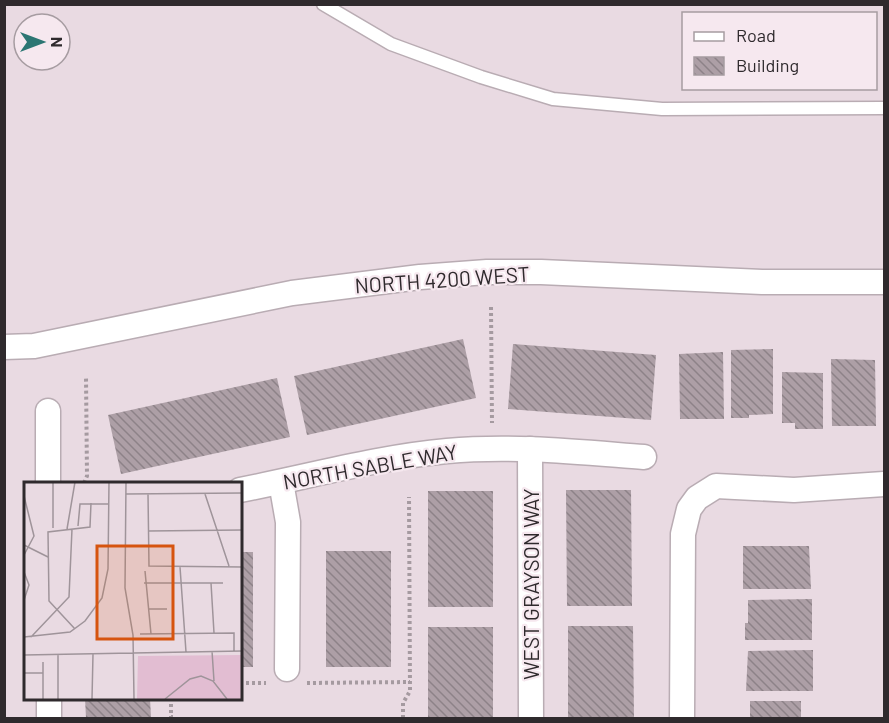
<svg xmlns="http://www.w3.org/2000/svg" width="889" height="723" font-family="Barlow,sans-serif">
	<defs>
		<pattern id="building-back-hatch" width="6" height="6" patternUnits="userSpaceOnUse" patternTransform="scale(1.5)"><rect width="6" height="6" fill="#ad9fa6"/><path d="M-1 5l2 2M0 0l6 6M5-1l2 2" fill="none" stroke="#8d8288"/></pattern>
	</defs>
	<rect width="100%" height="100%" fill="#e9dae2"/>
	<g fill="url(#building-back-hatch)">
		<path d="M463,339l13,59 -169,37 -13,-59z"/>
		<path d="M513,344l143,11 -5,65 -143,-11z"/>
		<path d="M773,349v65l-24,1v3h-18v-68z"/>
		<path d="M723,352l1,67h-44l-1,-65z"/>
		<path d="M831,359l44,1 1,66h-44z"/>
		<path d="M782,372l41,1v56h-28v-6h-13z"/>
		<path d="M277,378l13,59 -169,37 -13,-59z"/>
		<path d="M566,490h65l1,116h-65z"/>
		<rect x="428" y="491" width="65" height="116"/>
		<path d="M743,546h66l2,43h-68z"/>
		<rect x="326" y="551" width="65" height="116"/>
		<rect x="240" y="552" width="13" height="115"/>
		<path d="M812,599v41h-67v-17h3v-23z"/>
		<path d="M568,626h65l1,92h-66z"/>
		<rect x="428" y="627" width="65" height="91"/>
		<path d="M813,650v41h-67l2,-40z"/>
		<path d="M85,698h65l1,20h-65z"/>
		<rect x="750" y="701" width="51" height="17"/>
	</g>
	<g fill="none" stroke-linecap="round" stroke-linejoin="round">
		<defs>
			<path id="service" d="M323,4l68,40 90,33 72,22 109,10 222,-1"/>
			<g id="minor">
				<path d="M4,347l30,-1 258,-53 128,-16 67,-5h54l221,10h122"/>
				<path d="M48,411v72"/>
				<path d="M530,449l1,269"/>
				<path d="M281,482l7,40 -1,147"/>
				<path d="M240,490c67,-13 139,-33 207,-39 66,-6 131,1 197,6"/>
				<path d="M49,698v20"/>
				<path d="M682,718l1,-184 6,-25 8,-11 19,-12 78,4 90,-6"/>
			</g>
		</defs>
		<use href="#service" stroke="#b9acb3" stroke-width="15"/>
		<use href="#minor" stroke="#b9acb3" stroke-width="27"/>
		<g stroke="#a59aa0" stroke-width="4" stroke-dasharray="3 3" stroke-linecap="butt">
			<path d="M491,307l1,116"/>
			<path d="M84,483l3,-7 -1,-99"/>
			<path d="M240,683h26"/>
			<path d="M307,683l103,-1"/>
			<path d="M171,698v19h4v1"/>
			<path d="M403,718v-15l7,-12 -1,-194"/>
		</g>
		<use href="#service" stroke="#fff" stroke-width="12"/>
		<use href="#minor" stroke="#fff" stroke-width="24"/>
	</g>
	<g text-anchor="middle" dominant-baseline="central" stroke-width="4.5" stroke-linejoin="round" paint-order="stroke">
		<g font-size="21" fill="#2f2a2d" stroke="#f6e8ef">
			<text transform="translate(442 279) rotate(-4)">NORTH 4200 WEST</text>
			<text transform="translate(370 466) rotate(-10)">NORTH SABLE WAY</text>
			<text transform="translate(530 584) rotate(-90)">WEST GRAYSON WAY</text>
		</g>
	</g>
	<g transform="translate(24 482)">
		<rect width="218" height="218" fill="#e9dae2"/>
		<path d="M217,173v44h-104l1,-43z" fill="#e2bdd2"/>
		<path fill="none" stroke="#9f949a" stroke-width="1.5" d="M29,0v46M102,0l-1,106 8,47 1,64M102,12l116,-1M124,12l1,72 93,1M181,12l24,72M0,14l10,40 -10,19M54,44l2,-22h28M43,47l8,-47M124,49l94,-1M0,63l24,12M156,85l6,85M121,89l6,63M0,90l5,13 -5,15M120,101h79M187,101l3,50M124,127h19M51,147l-26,-28 -1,-69 42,-5 1,-24M116,152l94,-1v18M0,155l46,-5 15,-11 17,-23 6,-29 1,-87M7,155l38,-40 3,-68M188,169l2,30M34,172v45M0,173l218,-4M19,180v37M0,191h19M68,217l1,-45M141,217l25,-20 11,-3 12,5 14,18"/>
		<path fill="#d6540f" fill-opacity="0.15" stroke="#d6540f" stroke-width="3" d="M73,64h76v93h-76z"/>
		<rect width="218" height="218" fill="none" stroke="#2f2a2d" stroke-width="3"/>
	</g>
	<rect width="889" height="723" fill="none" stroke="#2f2a2d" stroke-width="12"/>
	<rect x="682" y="12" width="195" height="78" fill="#f6e8ef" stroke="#a69ca1" stroke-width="1.5"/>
	<rect x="694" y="32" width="30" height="9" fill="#ffffff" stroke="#a69ca1" stroke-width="1.5"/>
	<text x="736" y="42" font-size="18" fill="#2f2a2d">Road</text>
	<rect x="694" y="57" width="30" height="18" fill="url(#building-back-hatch)" stroke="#a69ca1" stroke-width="1.5"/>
	<text x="736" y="72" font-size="18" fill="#2f2a2d">Building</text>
	<g transform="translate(42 42) rotate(90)"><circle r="28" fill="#f6e8ef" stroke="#a69ca1" stroke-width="1.5"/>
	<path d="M0-4.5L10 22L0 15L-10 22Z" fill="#2c7673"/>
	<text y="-9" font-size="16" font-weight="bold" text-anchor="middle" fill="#2f2a2d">N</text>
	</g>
</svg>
